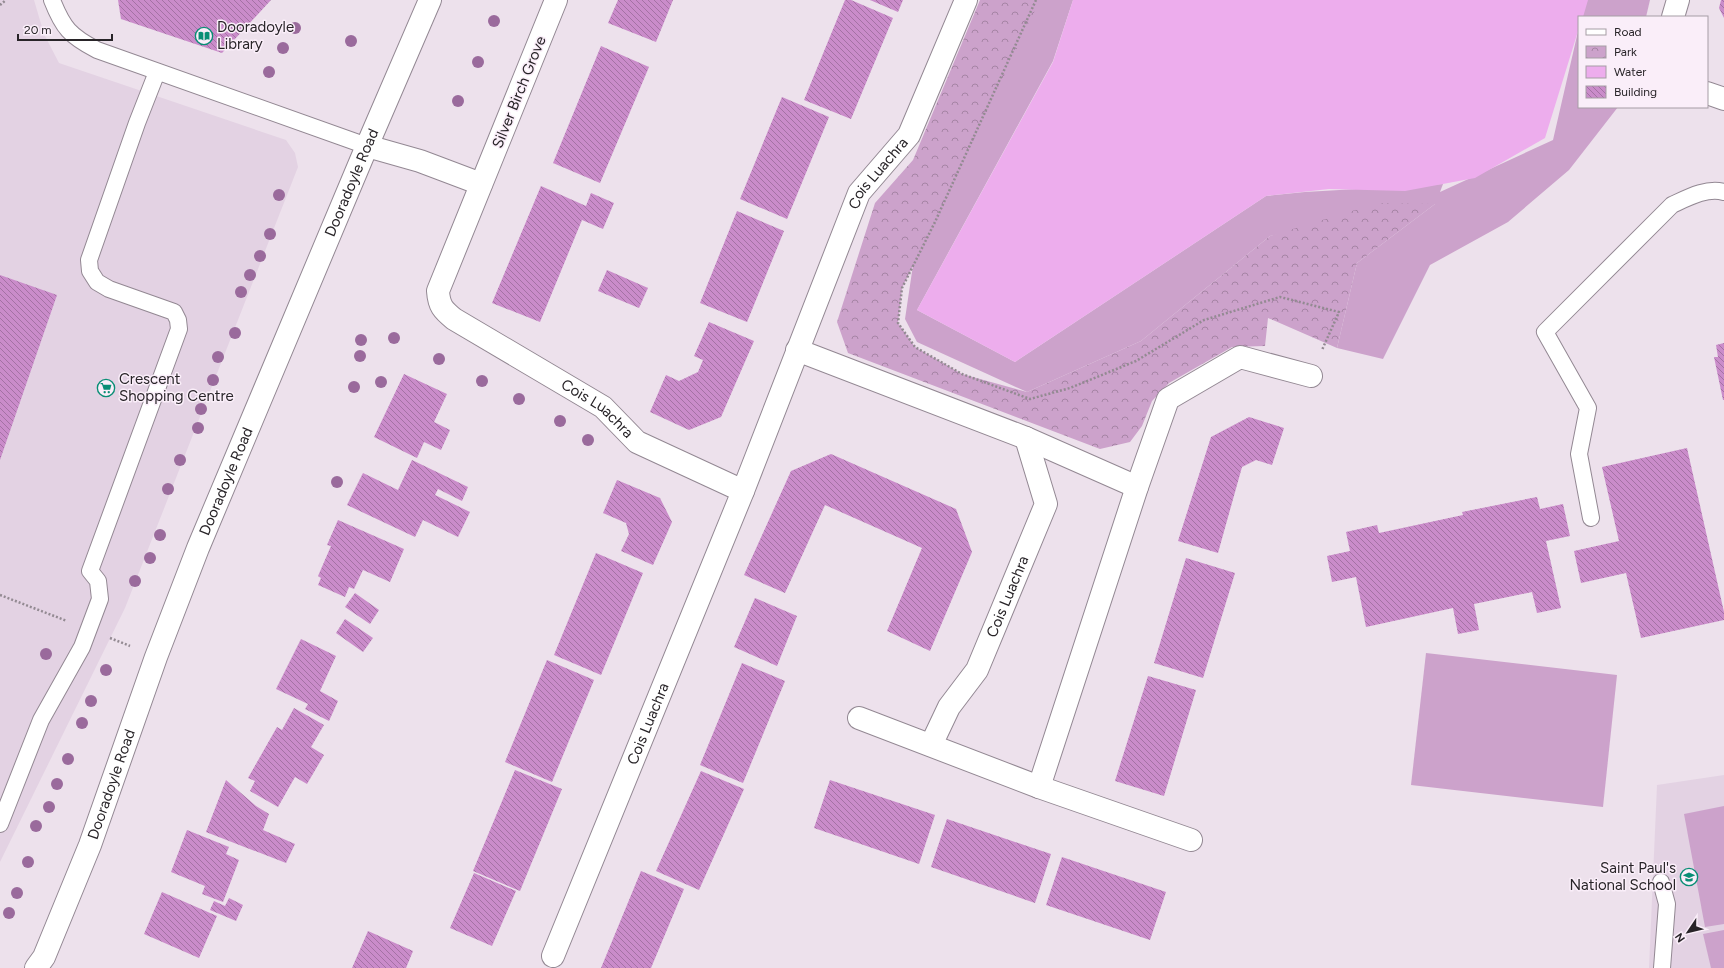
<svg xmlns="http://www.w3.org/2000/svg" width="1724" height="968" font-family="Figtree,sans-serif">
	<defs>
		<pattern id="park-crowns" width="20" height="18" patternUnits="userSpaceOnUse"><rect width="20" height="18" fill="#cca2cb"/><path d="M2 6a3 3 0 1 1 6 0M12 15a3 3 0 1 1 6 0" fill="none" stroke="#a684a5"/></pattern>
		<pattern id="building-back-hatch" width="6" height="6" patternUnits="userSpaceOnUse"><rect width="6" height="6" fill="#ca8cca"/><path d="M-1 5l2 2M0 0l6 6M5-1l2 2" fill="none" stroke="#a472a4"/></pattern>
	</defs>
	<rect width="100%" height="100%" fill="#ede1ec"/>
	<g fill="#e3d2e3">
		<path d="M0,0h34l10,34 15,29 227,77 9,13 3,14 -173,441 -125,254z"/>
		<path d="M1724,775v193h-75l8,-183z"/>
	</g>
	<g fill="#cca2cb">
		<path d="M1039,0h34l-20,61 -136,249 98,52 251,-166 39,-4 138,-8 -3,8 113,-52 26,-113v80h39l-49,63 -61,52 -78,43 -47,94 -46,-11 20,-85 78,-59 -165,32 -129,105 -114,51 -110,-50 -12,-23 8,-54z"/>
		<path d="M1585,0h65l-4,17h-65z"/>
		<path d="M1426,653l191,22 -14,132 -192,-22z"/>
		<path d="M1724,806v118l-19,3 -21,-113z"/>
		<path d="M1724,930v38h-13l-8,-34z"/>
	</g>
	<path fill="url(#park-crowns)" d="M980,0h60l-105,222 -33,66 -4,35 17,24 47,27 65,18 114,-51 129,-105 108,-33 57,1 -78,59 -20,85 -69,-30 -3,28 -33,1 -63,36 -17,18 -10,25 -12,16 -30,7 -252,-96 -11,-31 38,-119 38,-43z"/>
	<path fill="#edaded" d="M1073,0h515l-5,17h-4v11l-34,110 -70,40 -70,13 -76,-2 -63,7 -251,166 -98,-52 136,-248z"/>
	<g fill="url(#building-back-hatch)">
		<path d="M118,0h153l-49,53 -101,-34z"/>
		<path d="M618,0h55l-17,42 -48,-19z"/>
		<path d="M845,0h6l42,18 -42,101 -47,-19z"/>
		<path d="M870,0h33l-5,12z"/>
		<path d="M1721,0h3v18l-5,-10z"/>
		<path d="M601,46l48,21 -49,116 -47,-20z"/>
		<path d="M782,97l47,20 -42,102 -47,-20z"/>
		<path d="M541,186l45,20 5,-13 23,10 -11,26 -21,-9 -42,102 -48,-19z"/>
		<path d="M737,211l47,20 -37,91 -47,-19z"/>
		<path d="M607,270l41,18 -9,20 -41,-17z"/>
		<path d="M0,275l57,20 -57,165z"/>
		<path d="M709,322l45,19 -33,76 -32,13 -39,-18 16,-37 13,6 19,-9 5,-12 -9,-4z"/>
		<path d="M1724,343v57h-1l-9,-43h4l-2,-12z"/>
		<path d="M404,374l43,20 -13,28 16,8 -9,20 -17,-8 -7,16 -43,-21z"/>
		<path d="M1249,417l35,11 -12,37 -16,-5 -14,7 -24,86 -40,-12 33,-104z"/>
		<path d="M1687,448l37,164v8l-83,18 -15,-65 -45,10 -7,-32 45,-10 -17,-74z"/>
		<path d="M831,454l125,55 16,43 -42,99 -43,-20 35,-83 -97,-43 -40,88 -41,-18 47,-104z"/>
		<path d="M412,460l56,27 -6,14 -24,-12 -3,6 35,17 -12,25 -35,-17 -8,17 -68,-32 16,-32 35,17z"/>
		<path d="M617,480l43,18 12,24 -19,43 -32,-14 8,-17 -3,-11 -23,-10z"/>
		<path d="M1537,497l3,12 23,-5 7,32 -24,5 15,67 -24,5 -5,-21 -58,12 5,26 -21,4 -5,-26 -87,19 -10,-50 -24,5 -5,-26 23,-5 -4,-19 31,-7 2,8 84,-18 -1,-3z"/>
		<path d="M338,520l66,29 -14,33 -27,-12 -9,19 -5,-2 -4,10 -27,-12 3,-7 -3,-2 13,-30 -4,-1z"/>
		<path d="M596,553l47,20 -42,102 -47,-20z"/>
		<path d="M1186,558l49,15 -32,105 -49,-15z"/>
		<path d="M355,593l24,17 -9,14 -25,-17z"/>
		<path d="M755,598l42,18 -20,50 -43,-19z"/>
		<path d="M345,619l28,19 -10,14 -27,-19z"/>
		<path d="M301,639l35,17 -16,35 18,10 -9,20 -24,-12 3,-5 -32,-15z"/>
		<path d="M547,660l47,20 -42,102 -47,-20z"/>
		<path d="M742,663l43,18 -42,102 -43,-18z"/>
		<path d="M1148,676l48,14 -32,106 -49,-15z"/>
		<path d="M294,708l30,17 -13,22 13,8 -17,29 -12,-7 -17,30 -28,-16 5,-10 -7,-3 29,-51 5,3z"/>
		<path d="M515,770l47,19 -42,102 -47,-20z"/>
		<path d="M701,771l43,18 -45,101 -43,-19z"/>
		<path d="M226,780l30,26 13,8 -6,16 32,14 -9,19 -80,-31z"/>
		<path d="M830,780l105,35 -16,49 -105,-36z"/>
		<path d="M947,819l104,35 -16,49 -104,-36z"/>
		<path d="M187,830l42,17 -3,7 13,6 -16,42 -21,-8 3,-8 -34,-14z"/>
		<path d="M1062,857l104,35 -16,48 -104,-35z"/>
		<path d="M641,871l43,18 -33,79h-50z"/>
		<path d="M474,873l42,18 -24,55 -42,-18z"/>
		<path d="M162,892l55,24 -18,42 -55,-24z"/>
		<path d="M229,898l14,7 -7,16 -26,-11 4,-9 11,5z"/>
		<path d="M368,931l45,20 -7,17h-54z"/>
	</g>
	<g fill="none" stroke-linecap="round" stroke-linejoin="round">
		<defs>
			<g id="service">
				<path d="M52,0c11,28 18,36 45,50l270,96"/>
				<path d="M1591,518l-12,-64 9,-46 -43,-76 127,-127c15,-7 35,-18 52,-13"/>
				<path d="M0,824l41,-104 41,-73 18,-48 -2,-18 -8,-10 89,-242 -1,-9 -4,-8 -65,-23 -12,-7 -7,-11 -1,-11 48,-137 20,-51"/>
				<path d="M1661,882l6,22 -5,64"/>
			</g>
			<g id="minor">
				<path id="s1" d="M556,0l-118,291c1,15 5,19 16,28l149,88 34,35 106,49"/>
				<path d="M1673,17l5,-17"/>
				<path d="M1707,93l17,6"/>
				<path d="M367,146l53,15 61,23"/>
				<path d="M797,350l229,88 111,49"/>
				<path d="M859,718l180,69 152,53"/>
				<path id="s2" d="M931,745l18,-38 28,-37 69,-166 -20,-66"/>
				<path d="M1039,787l98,-300 31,-88 72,-42 71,19"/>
				<path id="s3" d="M553,956l190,-465 116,-298 50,-58 57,-135"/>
			</g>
			<g id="secondary">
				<path id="s4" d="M36,968l8,-11 46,-112 66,-188 42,-109 169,-402 63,-146"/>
			</g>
		</defs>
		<use href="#service" stroke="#938893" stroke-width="18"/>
		<use href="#minor" stroke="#938893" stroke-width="24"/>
		<use href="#secondary" stroke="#938893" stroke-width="24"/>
		<g stroke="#938a92" stroke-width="2.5" stroke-dasharray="2 2" stroke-linecap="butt">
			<path d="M1036,0l-101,222 -33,66 -4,35 17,24 47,27 68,25 40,-11 66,-27 68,-41 76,-23 59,15 -17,38"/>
			<path d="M0,5l6,-5"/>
			<path d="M0,595l67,26"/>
			<path d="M110,638l20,8"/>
		</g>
		<use href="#service" stroke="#fff" stroke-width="16"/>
		<use href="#minor" stroke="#fff" stroke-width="22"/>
		<use href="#secondary" stroke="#fff" stroke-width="22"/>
	</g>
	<g fill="#9a6a9c">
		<circle cx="494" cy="21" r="6"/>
		<circle cx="295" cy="28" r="6"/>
		<circle cx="351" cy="41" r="6"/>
		<circle cx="283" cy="48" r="6"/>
		<circle cx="478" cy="62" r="6"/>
		<circle cx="269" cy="72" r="6"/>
		<circle cx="458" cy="101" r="6"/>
		<circle cx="279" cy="195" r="6"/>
		<circle cx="270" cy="234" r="6"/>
		<circle cx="260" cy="256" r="6"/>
		<circle cx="250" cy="275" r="6"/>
		<circle cx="241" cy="292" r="6"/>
		<circle cx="235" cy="333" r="6"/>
		<circle cx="394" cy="338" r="6"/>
		<circle cx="361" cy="340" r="6"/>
		<circle cx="360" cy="356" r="6"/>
		<circle cx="218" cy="357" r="6"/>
		<circle cx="439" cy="359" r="6"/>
		<circle cx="213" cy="380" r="6"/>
		<circle cx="482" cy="381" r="6"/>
		<circle cx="381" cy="382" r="6"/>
		<circle cx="354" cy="387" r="6"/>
		<circle cx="519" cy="399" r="6"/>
		<circle cx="201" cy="409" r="6"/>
		<circle cx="560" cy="421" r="6"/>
		<circle cx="198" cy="428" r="6"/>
		<circle cx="588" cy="440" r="6"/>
		<circle cx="180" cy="460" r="6"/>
		<circle cx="337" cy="482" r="6"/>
		<circle cx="168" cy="489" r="6"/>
		<circle cx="160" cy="535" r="6"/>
		<circle cx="150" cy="558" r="6"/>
		<circle cx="135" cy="581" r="6"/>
		<circle cx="46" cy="654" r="6"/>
		<circle cx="106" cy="670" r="6"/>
		<circle cx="91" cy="701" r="6"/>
		<circle cx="82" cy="723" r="6"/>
		<circle cx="68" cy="759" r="6"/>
		<circle cx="57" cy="784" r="6"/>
		<circle cx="49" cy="807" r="6"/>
		<circle cx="36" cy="826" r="6"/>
		<circle cx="28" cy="862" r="6"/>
		<circle cx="17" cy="893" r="6"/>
		<circle cx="9" cy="913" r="6"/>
	</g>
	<defs>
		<symbol id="library-ring" viewBox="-11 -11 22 22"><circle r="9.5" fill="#faeef9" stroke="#098e75" stroke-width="1.5"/><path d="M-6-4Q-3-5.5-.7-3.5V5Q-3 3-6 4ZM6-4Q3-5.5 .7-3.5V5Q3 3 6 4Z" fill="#098e75"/></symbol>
		<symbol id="supermarket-ring" viewBox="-11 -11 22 22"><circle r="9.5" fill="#faeef9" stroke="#098e75" stroke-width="1.5"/><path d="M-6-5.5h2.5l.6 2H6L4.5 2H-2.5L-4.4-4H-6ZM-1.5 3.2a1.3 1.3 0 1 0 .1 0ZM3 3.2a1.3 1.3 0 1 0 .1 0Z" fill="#098e75"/></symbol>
		<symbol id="school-ring" viewBox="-11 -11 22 22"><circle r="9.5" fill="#faeef9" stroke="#098e75" stroke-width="1.5"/><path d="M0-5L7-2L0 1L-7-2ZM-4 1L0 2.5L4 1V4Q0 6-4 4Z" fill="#098e75"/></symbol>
	</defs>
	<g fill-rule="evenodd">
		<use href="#library-ring" x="194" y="26" width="20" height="20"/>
		<use href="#supermarket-ring" x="96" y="378" width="20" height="20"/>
		<use href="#school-ring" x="1679" y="867" width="20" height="20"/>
	</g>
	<g text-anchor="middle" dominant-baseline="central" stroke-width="3" stroke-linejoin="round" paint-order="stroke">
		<g font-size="15" fill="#282428" stroke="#faeef9" text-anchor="start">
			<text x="217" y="27">Dooradoyle<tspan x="217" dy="17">Library</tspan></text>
			<text x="119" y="379">Crescent<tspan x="119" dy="17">Shopping Centre</tspan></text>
			<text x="1676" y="868" text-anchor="end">Saint Paul's<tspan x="1676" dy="17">National School</tspan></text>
		</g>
		<g font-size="15" fill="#282428" stroke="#faeef9">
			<text transform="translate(519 92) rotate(-68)">Silver Birch Grove</text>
			<text stroke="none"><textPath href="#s3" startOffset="849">Cois Luachra</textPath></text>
			<text stroke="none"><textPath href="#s4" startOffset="847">Dooradoyle Road</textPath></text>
			<text stroke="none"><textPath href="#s1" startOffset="517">Cois Luachra</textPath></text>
			<text stroke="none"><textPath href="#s4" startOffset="523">Dooradoyle Road</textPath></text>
			<text stroke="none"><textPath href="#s2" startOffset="168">Cois Luachra</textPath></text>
			<text stroke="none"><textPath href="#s3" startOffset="251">Cois Luachra</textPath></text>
			<text stroke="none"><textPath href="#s4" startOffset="199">Dooradoyle Road</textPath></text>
		</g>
	</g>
	<rect x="1578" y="16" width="130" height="92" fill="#faeef9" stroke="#a69da5"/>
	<rect x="1586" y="29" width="20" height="6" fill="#ffffff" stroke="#a69da5"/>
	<text x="1614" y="36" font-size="12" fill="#282428">Road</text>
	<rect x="1586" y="46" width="20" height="12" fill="url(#park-crowns)" stroke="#a69da5"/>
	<text x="1614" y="56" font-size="12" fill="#282428">Park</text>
	<rect x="1586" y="66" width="20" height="12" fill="#edaded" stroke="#a69da5"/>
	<text x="1614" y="76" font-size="12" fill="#282428">Water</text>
	<rect x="1586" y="86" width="20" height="12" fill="url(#building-back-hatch)" stroke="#a69da5"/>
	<text x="1614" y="96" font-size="12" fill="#282428">Building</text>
	<g transform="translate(1688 932) rotate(235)" stroke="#faeef9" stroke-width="3" paint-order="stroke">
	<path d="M0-3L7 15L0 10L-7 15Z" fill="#282428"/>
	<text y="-6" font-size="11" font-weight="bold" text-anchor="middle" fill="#282428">N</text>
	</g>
	<path d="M18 34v6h94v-6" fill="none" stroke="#282428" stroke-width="2"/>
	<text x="24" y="34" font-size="12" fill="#282428" stroke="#faeef9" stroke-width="3" paint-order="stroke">20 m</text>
</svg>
